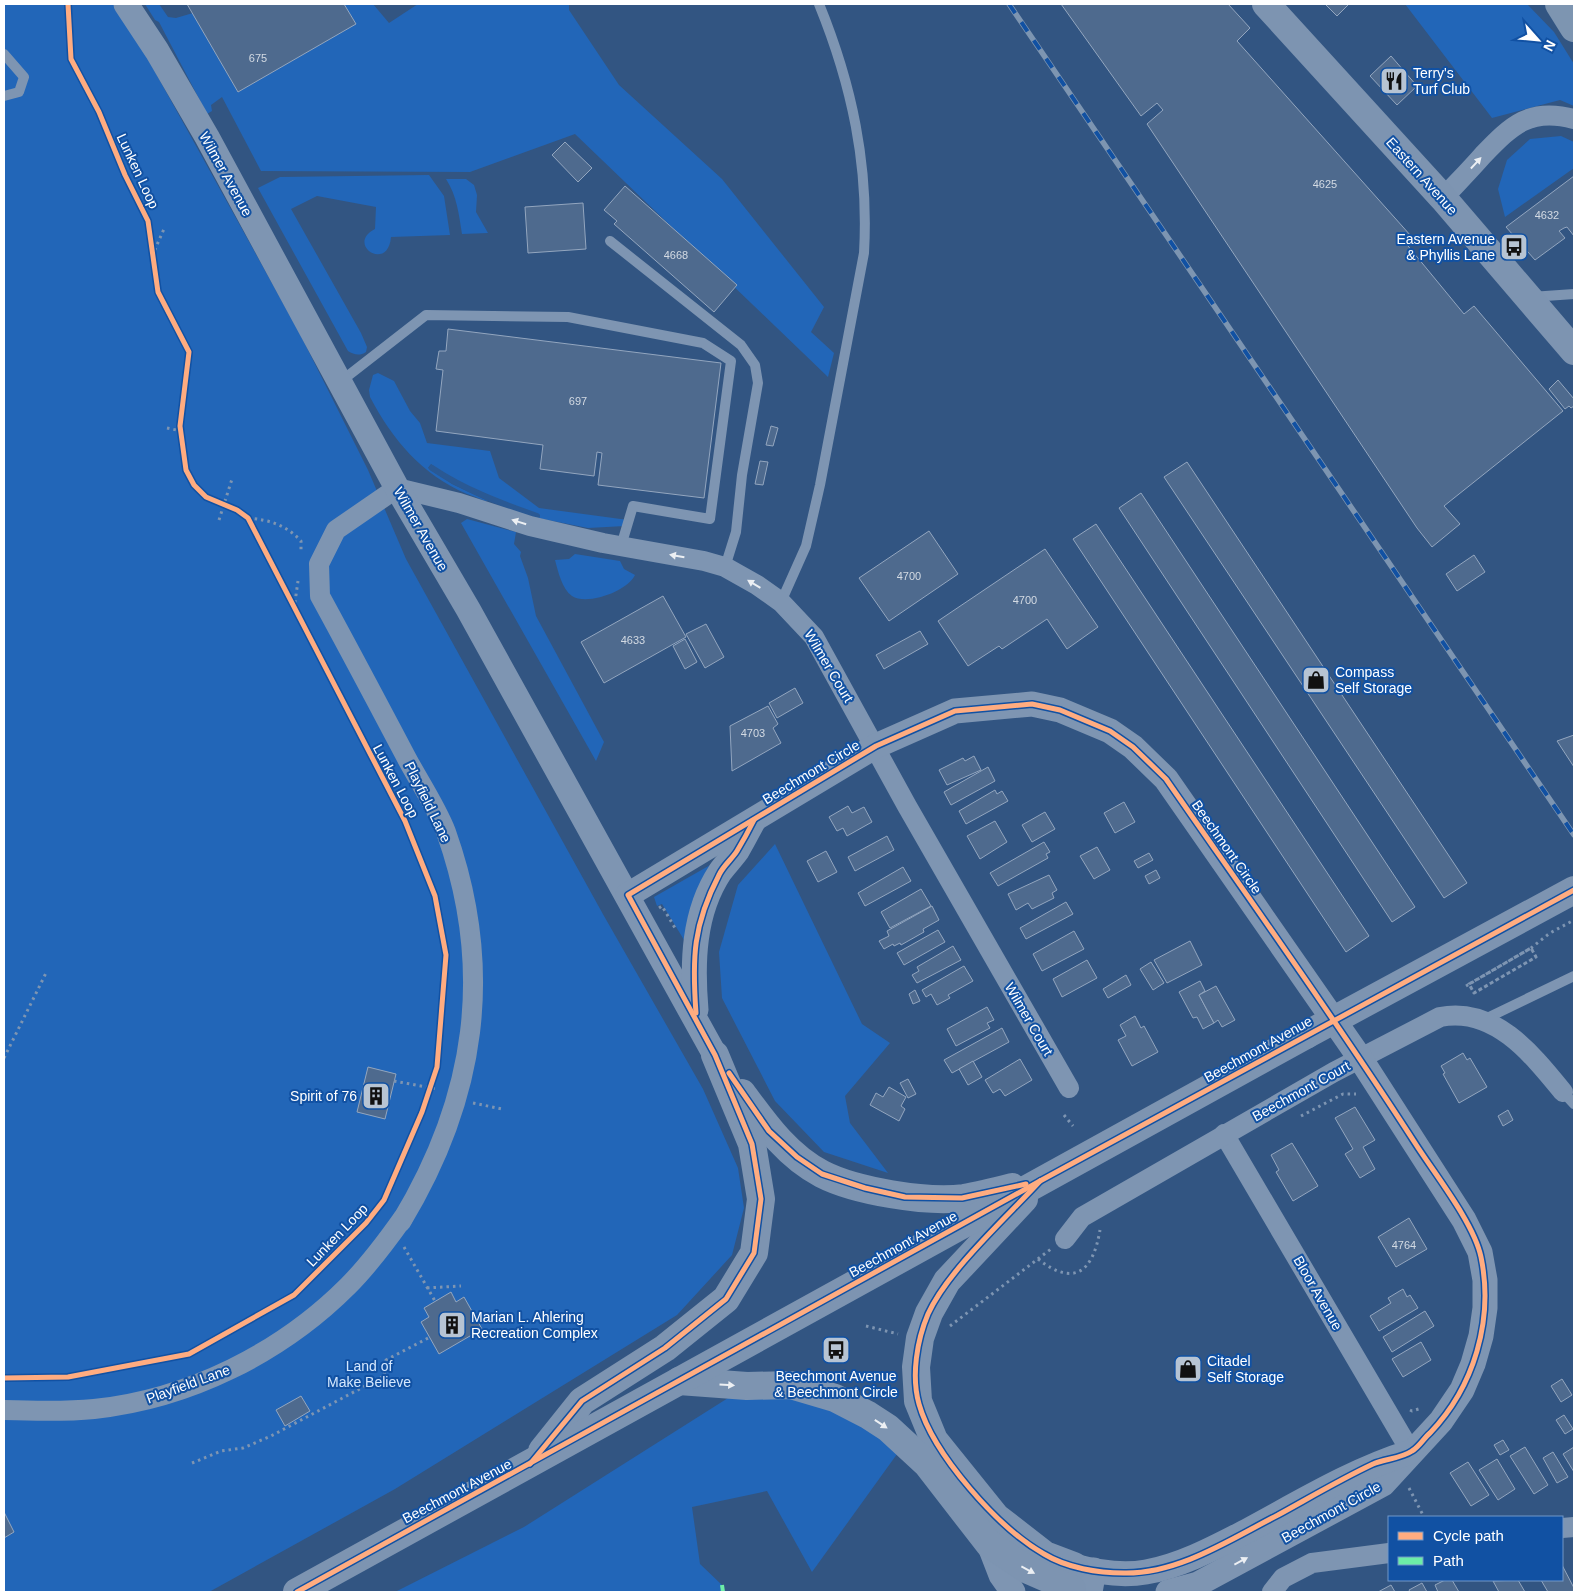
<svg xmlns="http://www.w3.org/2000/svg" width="1578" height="1596" font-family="Arial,sans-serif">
	<rect width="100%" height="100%" fill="#325582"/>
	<g fill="#2266b8">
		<path d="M4,4h113l6,10 176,318 69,138 38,89 198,357 99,173 35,79 6,40 -12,47 -55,60 -282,174 -186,103h-205z"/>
		<path d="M145,4h14l9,13 8,1 17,-5 45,79 117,-68 -11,-20h29l16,19 29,-19h151v6l50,75 103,94 102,128 -13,25 23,21 -6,24 -253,-243 -105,38 -209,-1 -39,-74 -11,8 1,6 -5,3 -48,-92 -4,-2z"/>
		<path d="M1405,4h122l27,28 20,32v42l-14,-6 -68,18z"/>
		<path d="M1561,136l13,6v26l-69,49 -7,-28 9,-29 23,-21z"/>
		<path d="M429,175l15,21 6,39 -59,2c-3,36 -46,7 -16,-8l1,-22 -59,-11 -26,13 70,124 6,14 -1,5c-6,4 -12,3 -18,-1l-90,-163 22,-11z"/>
		<path d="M446,179h20l8,6 3,10 -1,17 12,21 -26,1c-3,-19 -5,-38 -16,-55z"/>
		<path d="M378,373l16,8 16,30 10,12 7,20 63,8 9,27 40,30 89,12 -3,6 -37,2 -50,-10v-3l-49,-18 -34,-15 -24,-18 -3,4 24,16 36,17c-5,0 -14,-5 -21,-7 -45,-19 -75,-55 -97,-97l-1,-7 4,-15z"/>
		<path d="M467,519l49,13 -2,12 7,8 -1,4 8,22 8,38 68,126 -8,19 -135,-238z"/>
		<path d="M575,554l45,7 4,8 11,6c-7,16 -48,31 -63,21 -10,-7 -14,-25 -17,-36l14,-1z"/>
		<path d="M775,844l87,180 28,19 -45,53 5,27 38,50 -64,-21 -49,-51 -53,-103 -3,-46 19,-67z"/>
		<path d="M712,864l-23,84 -27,-44 -5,2 -3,-9z"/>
		<path d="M791,1385l114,58 -93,129 -45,-81 -75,16 8,57 22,21 1,7h-328l129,-65 223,-141z"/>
	</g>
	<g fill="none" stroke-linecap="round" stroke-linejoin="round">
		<path stroke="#2a5994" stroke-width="6" d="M432,468c33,22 68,35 105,48"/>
	</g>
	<g fill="#4e6a8e" stroke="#93a6bf">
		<path d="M187,4h157l12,20 -118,68z"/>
		<path d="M1061,4h167l22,24 -13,13 174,195 -7,5 60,73 10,-8 89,105 -119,95 16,18 -28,23 -15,-19 -270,-404 16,-14 -6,-7 -16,13z"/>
		<path d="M1325,4h24l-12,12z"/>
		<path d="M1391,56l26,30 -20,19 -27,-29z"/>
		<path d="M565,142l27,26 -14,14 -26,-27z"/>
		<path d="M1574,176v60l-7,-9 -3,1 -5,3 6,7 -30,22 -29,-33z"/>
		<path d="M625,186l112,99 -23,27 -100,-88 3,-3 -13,-11z"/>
		<path d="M583,203l3,46 -58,4 -3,-46z"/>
		<path d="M448,329l273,34 -17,135 -106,-13 4,-32 -5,-1 -3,24 -54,-7 3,-24 -107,-14 7,-61 -7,-1 3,-18h7z"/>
		<path d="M1558,380l16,19v7l-3,2 -2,-2 -4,3 -16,-20z"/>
		<path d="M771,426l7,2 -5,18 -7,-1z"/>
		<path d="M760,461l8,1 -5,23 -8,-1z"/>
		<path d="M1187,462l280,421 -23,15 -280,-421z"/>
		<path d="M1141,493l274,414 -23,15 -273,-414z"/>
		<path d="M1096,524l273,412 -23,16 -273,-413z"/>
		<path d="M929,531l29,43 -69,47 -30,-43z"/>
		<path d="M1045,549l53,78 -31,22 -20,-30 -45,30 -3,-3 -31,20 -30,-45z"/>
		<path d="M1474,555l11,17 -28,19 -11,-17z"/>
		<path d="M663,596l23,41 -82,46 -23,-41z"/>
		<path d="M706,624l18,33 -19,11 -19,-34z"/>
		<path d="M920,631l8,13 -44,25 -8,-14z"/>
		<path d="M685,639l12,23 -12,7 -12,-23z"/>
		<path d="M795,688l8,15 -26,15 -8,-15z"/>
		<path d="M768,706l10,18 -5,4 8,15 -49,28 -2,-45z"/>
		<path d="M1574,735v32l-17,-26z"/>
		<path d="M974,756l7,14 -34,15 -8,-15 24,-12 2,3z"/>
		<path d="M988,767l7,14 -44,24 -7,-13z"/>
		<path d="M995,790l2,4 5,-3 6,10 -42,23 -7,-13z"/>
		<path d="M1124,802l11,20 -20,11 -11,-20z"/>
		<path d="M848,806l4,7 12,-6 8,15 -25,14 -4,-8 -6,3 -8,-14z"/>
		<path d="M1045,812l10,17 -23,13 -10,-17z"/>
		<path d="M995,821l12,21 -27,17 -13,-23z"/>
		<path d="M887,836l7,14 -39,21 -7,-14z"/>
		<path d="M1044,842l6,10 -4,2 2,4 -50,28 -8,-13z"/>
		<path d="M1097,847l13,23 -16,9 -14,-23z"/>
		<path d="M826,851l11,21 -19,10 -11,-21z"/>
		<path d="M1149,853l4,7 -15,8 -4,-7z"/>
		<path d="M903,867l8,14 -46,25 -7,-13z"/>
		<path d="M1156,870l4,8 -11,6 -4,-8z"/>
		<path d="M1049,875l8,15 -5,3 2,5 -22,11 -4,-6 -12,7 -8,-16z"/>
		<path d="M921,889l10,17 -41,22 -9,-16z"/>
		<path d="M1066,902l7,12 -47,25 -6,-11z"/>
		<path d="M932,906l7,14 -16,9 1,3 -23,13 -1,-2 -6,3 -1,-2 -9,5 -5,-8 10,-5 -2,-5z"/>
		<path d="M938,930l7,12 -41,23 -7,-12z"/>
		<path d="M1074,931l10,18 -42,22 -9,-17z"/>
		<path d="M1190,941l12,24 -35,18 -13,-23z"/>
		<path d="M953,946l8,14 -44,23 -5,-8 7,-4 -2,-4z"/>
		<path d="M1087,960l10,18 -35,19 -9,-18z"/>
		<path d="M1151,962l13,21 -11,7 -13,-21z"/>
		<path d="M964,966l9,15 -25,14 2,3 -13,7 -6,-11 -5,3 -4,-7z"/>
		<path d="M1126,975l5,10 -23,13 -5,-9z"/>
		<path d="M1200,981l5,10 -6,4 15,28 -11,6 -6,-12 -4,1 -14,-26z"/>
		<path d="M1216,986l19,34 -13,7 -4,-7 -4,3 -15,-28z"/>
		<path d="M915,990l5,11 -7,3 -4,-10z"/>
		<path d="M987,1007l7,13 -7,3 3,5 -34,18 -9,-17z"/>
		<path d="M1135,1016l6,12 3,-2 14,26 -26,14 -14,-26 8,-4 -6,-11z"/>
		<path d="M1002,1028l7,14 -57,31 -8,-13z"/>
		<path d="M1463,1053l4,7 3,-2 17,29 -28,16 -16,-29 2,-1 -4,-7z"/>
		<path d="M1020,1059l12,21 -27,16 -5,-7 -7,4 -8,-13z"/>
		<path d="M973,1061l9,16 -14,8 -9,-16z"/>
		<path d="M368,1067l28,7 -11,45 -28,-7z"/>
		<path d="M908,1079l8,15 -8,4 -8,-15z"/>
		<path d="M889,1087l17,10 -5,9 4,3 -6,12 -29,-16 6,-12 7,4z"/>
		<path d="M1355,1107l20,33 -12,7 12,22 -15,9 -15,-24 8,-5 -18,-31z"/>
		<path d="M1508,1110l5,10 -10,6 -5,-10z"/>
		<path d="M1292,1143l26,43 -25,15 -17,-29 3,-2 -8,-15z"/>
		<path d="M1409,1218l18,31 -31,18 -18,-30z"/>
		<path d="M1403,1289l4,8 3,-2 8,13 -39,23 -9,-15 21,-13 -3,-5z"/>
		<path d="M451,1292l5,10 8,-5 18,32 -43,25 -18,-32 8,-5 -5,-9z"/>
		<path d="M1425,1311l9,15 -42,26 -9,-15z"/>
		<path d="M1421,1342l10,18 -28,17 -11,-18z"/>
		<path d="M1562,1379l10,16 -11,7 -10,-16z"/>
		<path d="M301,1396l9,15 -25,15 -9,-16z"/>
		<path d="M1564,1415l9,14 -8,5 -9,-14z"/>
		<path d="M1503,1440l6,10 -9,5 -6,-10z"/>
		<path d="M1525,1447l23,38 -14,9 -24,-38z"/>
		<path d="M1574,1447v25l-11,-18z"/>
		<path d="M1553,1452l15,25 -11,6 -14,-25z"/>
		<path d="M1497,1459l18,30 -17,11 -19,-30z"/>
		<path d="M1468,1462l21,33 -18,11 -21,-33z"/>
		<path d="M4,1512l10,20 -10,6z"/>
		<path d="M1562,1565l12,23v4h-26l-7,-12h21z"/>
		<path d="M1445,1580h7l7,12h-21l-3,-7z"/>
		<path d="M1518,1580l7,12h-26l-6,-11z"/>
		<path d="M1422,1583l5,9h-17l-1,-2z"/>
		<path d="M1391,1585l4,7h-17z"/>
	</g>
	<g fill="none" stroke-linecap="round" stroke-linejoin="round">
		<g stroke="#7e95b2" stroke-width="3" stroke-dasharray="2.5 4" stroke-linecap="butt">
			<path d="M152,256l12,-27"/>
			<path d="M167,428l14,3"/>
			<path d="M248,518c22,2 38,7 53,23v12"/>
			<path d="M219,520l13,-41"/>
			<path d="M294,609l4,-28"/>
			<path d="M659,908l3,-2 13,22"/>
			<path d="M1466,986l65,-38 5,9 -62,36 -5,-9 62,-36 5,9 -62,36 -5,-9 62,-36 19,-15 24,-13"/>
			<path d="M4,1058l42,-85"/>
			<path d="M394,1081l43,8"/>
			<path d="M473,1103l29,6"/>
			<path d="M1064,1115l9,11"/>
			<path d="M1301,1116l42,-22h13"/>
			<path d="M404,1247l31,54"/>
			<path d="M1038,1259c37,29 55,12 62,-29"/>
			<path d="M427,1288l34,-2"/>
			<path d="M866,1326l32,8"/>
			<path d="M950,1326l101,-77"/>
			<path d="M1410,1410l2,1 10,-3"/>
			<path d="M192,1463l29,-12 22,-3 28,-12 113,-60 2,-16 44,-23"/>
			<path d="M1409,1488l15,29"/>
		</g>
		<g stroke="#7e95b2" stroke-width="10">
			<path d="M4,54l20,23 -5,15 -15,4"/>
			<path d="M610,241l131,104 14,20 3,18 -16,92 -6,57 -11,35"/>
			<path d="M1531,297l43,-3"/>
			<path d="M340,382l86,-67 142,2 135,26 28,18 -21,158 -77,-13 -12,40"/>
			<path d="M781,602l25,-56 14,-61 44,-232c5,-88 -12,-168 -45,-249"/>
			<path d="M1483,1020l91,-44"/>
			<path d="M1563,1092l11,12"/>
		</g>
		<g stroke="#7e95b2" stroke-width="20">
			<path d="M1443,198c13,-14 27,-28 40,-43 29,-30 47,-48 91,-36"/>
			<path d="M1224,1134l187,318"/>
			<path d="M401,1222c75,-124 94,-252 45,-390 -10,-26 -28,-52 -41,-77 -28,-53 -56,-106 -85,-159l-1,-32 17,-34 61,-42 62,15 71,23 73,17 101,18 21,6 32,18 24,17 33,35 93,169 162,282"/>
			<path d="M1065,1239l17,-22 252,-145 106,-55c54,-11 92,37 123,75"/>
			<path d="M4,1410c30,1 60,2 90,-1 95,-10 187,-56 254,-123 21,-21 38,-44 55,-68"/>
			<path d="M1562,1528l12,-1"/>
			<path d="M1272,1592l11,-14 29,-15 77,-10"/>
		</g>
		<g stroke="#7e95b2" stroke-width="25">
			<path d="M126,4l31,47 50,86 190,351 71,121 247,446"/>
			<path d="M628,895l248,-149 79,-35 77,-7 28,6 50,21 23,16 33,32 194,279 104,162 16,32 5,28v28l-4,28 -8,28 -11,26 -21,31 -58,63 -185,100 -30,8"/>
			<path d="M696,1010c-4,-47 -3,-97 24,-138 5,-7 12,-14 17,-21 6,-10 11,-20 17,-31"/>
			<path d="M989,1544l12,31 12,17"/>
			<path d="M1072,1586l2,-20c22,6 49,10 72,6 35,-6 70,-25 101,-41 54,-29 106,-61 164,-79"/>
			<path d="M1090,1592l4,-22"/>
		</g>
		<path stroke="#7d94b1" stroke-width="28" d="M1266,4l177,194 131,153"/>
		<g stroke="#7d94b1" stroke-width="28">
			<path d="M742,1093c22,30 45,63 80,81 33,17 105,29 142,24 16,-3 32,-7 48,-11"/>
			<path d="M1024,1199l-77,82 -18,32 -9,25 -4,29 2,34 16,39 62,77 49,38 29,11"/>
			<path d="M679,1381l68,5 44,-1 44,13 33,17 20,13 39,36 62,80 39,26 44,19"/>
			<path d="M542,1451l40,-50 83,-53 61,-49 28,-46 7,-54 -9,-55 -37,-89"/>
			<path d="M297,1592l1009,-557"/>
		</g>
		<path stroke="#7d95b1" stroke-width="28" d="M1559,4l15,24"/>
		<defs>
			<path id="rail" d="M1009,4l565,831"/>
		</defs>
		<use href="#rail" stroke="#7d95b1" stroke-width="5.5"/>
		<use href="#rail" stroke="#1151a3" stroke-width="4" stroke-dasharray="11" stroke-linecap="butt"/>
		<path stroke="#7d94b1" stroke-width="28" d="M1306,1035l268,-145"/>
		<path stroke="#6deda7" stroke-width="4" stroke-dasharray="8 4" stroke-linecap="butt" d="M722,1585l1,7"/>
		<defs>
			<g id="cycleway">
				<path d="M696,1013c-4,-55 -3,-88 23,-138 4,-9 13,-16 18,-24 6,-10 12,-21 17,-31"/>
				<path d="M729,1073l40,58 28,26 25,17 43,14 40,9 57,1 64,-14"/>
				<path d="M4,1378l64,-1 121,-23 105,-59 72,-72 18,-23 38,-88 15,-45 9,-112 -11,-59 -30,-75 -157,-303 -11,-8 -31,-13 -12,-12 -8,-15 -6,-44 9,-74 -31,-60 -10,-71 -23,-46 -26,-63 -28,-53 -3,-55"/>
				<path d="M530,1464l52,-63 83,-53 61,-49 28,-46 7,-54 -9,-55 -37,-89 -87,-160 248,-149 79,-35 77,-7 28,6 50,21 23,16 33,32c84,121 169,240 249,364 19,30 59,80 66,114 13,63 -7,130 -51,176 -6,5 -11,14 -18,18 -10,7 -27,8 -39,13 -32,15 -64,34 -95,51 -47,24 -99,59 -154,58 -26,0 -57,-5 -80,-19 -46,-26 -111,-100 -125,-150 -8,-28 -2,-64 9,-90 20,-44 78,-96 112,-133"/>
				<path d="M297,1592l743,-411 534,-291"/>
			</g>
		</defs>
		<use href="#cycleway" stroke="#1151a3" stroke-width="8"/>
		<use href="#cycleway" stroke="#ffac80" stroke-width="5"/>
	</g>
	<defs><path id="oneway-solid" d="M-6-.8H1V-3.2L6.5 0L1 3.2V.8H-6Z" transform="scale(1.25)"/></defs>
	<g fill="#eceff3">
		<use href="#oneway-solid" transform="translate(1476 163) rotate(-47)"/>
		<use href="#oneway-solid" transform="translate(519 522) rotate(-163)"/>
		<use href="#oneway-solid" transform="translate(677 556) rotate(-170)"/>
		<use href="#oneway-solid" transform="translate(754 584) rotate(-149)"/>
		<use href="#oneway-solid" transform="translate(727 1385) rotate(4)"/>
		<use href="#oneway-solid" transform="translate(881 1424) rotate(34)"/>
		<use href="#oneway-solid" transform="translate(1241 1561) rotate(-28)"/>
		<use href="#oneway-solid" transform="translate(1028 1570) rotate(28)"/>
	</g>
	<defs>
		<symbol id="restaurant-square" viewBox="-11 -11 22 22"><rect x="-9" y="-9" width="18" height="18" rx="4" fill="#b7c4d3" stroke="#1151a3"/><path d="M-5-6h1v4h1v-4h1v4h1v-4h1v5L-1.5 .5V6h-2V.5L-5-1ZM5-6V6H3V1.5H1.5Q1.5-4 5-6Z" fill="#111"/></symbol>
		<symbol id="bus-square" viewBox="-11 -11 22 22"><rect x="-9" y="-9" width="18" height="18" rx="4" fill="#b7c4d3" stroke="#1151a3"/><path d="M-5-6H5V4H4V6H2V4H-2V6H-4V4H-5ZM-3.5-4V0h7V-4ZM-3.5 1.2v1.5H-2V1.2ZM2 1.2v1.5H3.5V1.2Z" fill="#111"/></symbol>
		<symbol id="shop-square" viewBox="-11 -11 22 22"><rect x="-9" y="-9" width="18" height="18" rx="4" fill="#b7c4d3" stroke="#1151a3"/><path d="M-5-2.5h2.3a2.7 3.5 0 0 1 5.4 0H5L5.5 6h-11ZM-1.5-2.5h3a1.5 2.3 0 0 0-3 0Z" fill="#111"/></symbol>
		<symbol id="building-square" viewBox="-11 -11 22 22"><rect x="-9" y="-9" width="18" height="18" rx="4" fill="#b7c4d3" stroke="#1151a3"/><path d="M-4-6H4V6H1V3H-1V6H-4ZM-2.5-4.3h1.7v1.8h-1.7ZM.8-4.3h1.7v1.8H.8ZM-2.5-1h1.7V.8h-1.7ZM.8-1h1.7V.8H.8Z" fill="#111"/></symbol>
	</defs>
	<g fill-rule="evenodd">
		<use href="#restaurant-square" x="1378" y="65" width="32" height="32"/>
		<use href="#bus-square" x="1498" y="231" width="32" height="32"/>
		<use href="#shop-square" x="1300" y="664" width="32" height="32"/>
		<use href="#building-square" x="360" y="1080" width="32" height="32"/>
		<use href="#building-square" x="436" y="1309" width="32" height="32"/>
		<use href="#bus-square" x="820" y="1334" width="32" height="32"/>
		<use href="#shop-square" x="1172" y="1353" width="32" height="32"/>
	</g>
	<g text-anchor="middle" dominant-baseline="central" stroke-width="4" stroke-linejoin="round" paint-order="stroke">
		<g font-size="11" fill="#d3dae3">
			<text x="258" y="58">675</text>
			<text x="1325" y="184">4625</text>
			<text x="1547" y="215">4632</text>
			<text x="676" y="255">4668</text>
			<text x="578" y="401">697</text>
			<text x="909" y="576">4700</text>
			<text x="1025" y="600">4700</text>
			<text x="633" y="640">4633</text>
			<text x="753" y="733">4703</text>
			<text x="1404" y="1245">4764</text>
		</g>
		<g font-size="14" fill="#fff" stroke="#1151a3" text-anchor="start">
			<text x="1413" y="73">Terry's<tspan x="1413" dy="16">Turf Club</tspan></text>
			<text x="1495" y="239" text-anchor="end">Eastern Avenue<tspan x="1495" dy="16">&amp; Phyllis Lane</tspan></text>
			<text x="1335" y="672">Compass<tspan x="1335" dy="16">Self Storage</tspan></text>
			<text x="357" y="1096" text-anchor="end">Spirit of 76</text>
			<text x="471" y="1317">Marian L. Ahlering<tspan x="471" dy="16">Recreation Complex</tspan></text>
			<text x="1207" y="1361">Citadel<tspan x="1207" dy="16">Self Storage</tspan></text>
			<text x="836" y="1376" text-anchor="middle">Beechmont Avenue<tspan x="836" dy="16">&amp; Beechmont Circle</tspan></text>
		</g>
		<g font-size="14" fill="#fff" stroke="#1151a3">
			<text transform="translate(138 171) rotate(65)">Lunken Loop</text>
			<text transform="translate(226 174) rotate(61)">Wilmer Avenue</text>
			<text transform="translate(1422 176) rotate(48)">Eastern Avenue</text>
			<text transform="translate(421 529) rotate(60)">Wilmer Avenue</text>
			<text transform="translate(829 666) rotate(59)">Wilmer Court</text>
			<text transform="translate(811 772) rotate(-31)">Beechmont Circle</text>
			<text transform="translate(396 781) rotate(62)">Lunken Loop</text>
			<text transform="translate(428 802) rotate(64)">Playfield Lane</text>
			<text transform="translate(1227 847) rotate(55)">Beechmont Circle</text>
			<text transform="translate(1029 1019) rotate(60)">Wilmer Court</text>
			<text transform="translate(1258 1049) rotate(-29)">Beechmont Avenue</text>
			<text transform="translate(1301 1091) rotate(-29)">Beechmont Court</text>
			<text transform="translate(337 1235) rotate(-46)">Lunken Loop</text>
			<text transform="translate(903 1244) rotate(-29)">Beechmont Avenue</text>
			<text transform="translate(1318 1293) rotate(60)">Bloor Avenue</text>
			<text transform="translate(188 1384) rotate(-20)">Playfield Lane</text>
			<text transform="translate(457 1491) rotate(-28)">Beechmont Avenue</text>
			<text transform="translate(1331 1512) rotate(-29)">Beechmont Circle</text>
		</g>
		<g font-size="14" fill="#d5e8fe" stroke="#1151a3">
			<text x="369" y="1366">Land of<tspan x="369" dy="16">Make Believe</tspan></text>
		</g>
	</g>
	<rect width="1578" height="1596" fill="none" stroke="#ffffff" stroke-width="10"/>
	<rect x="1388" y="1516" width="175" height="65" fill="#1151a3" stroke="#7097c8"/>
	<rect x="1398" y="1532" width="25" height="8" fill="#ffac80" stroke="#7097c8"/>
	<text x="1433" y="1541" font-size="15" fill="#ffffff">Cycle path</text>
	<rect x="1398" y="1557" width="25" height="8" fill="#6deda7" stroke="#7097c8"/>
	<text x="1433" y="1566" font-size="15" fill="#ffffff">Path</text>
	<g transform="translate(1538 40) rotate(117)" stroke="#1151a3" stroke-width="4" paint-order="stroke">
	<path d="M0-4L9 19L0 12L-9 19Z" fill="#ffffff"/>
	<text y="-8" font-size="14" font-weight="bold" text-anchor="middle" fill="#ffffff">N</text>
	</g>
</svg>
